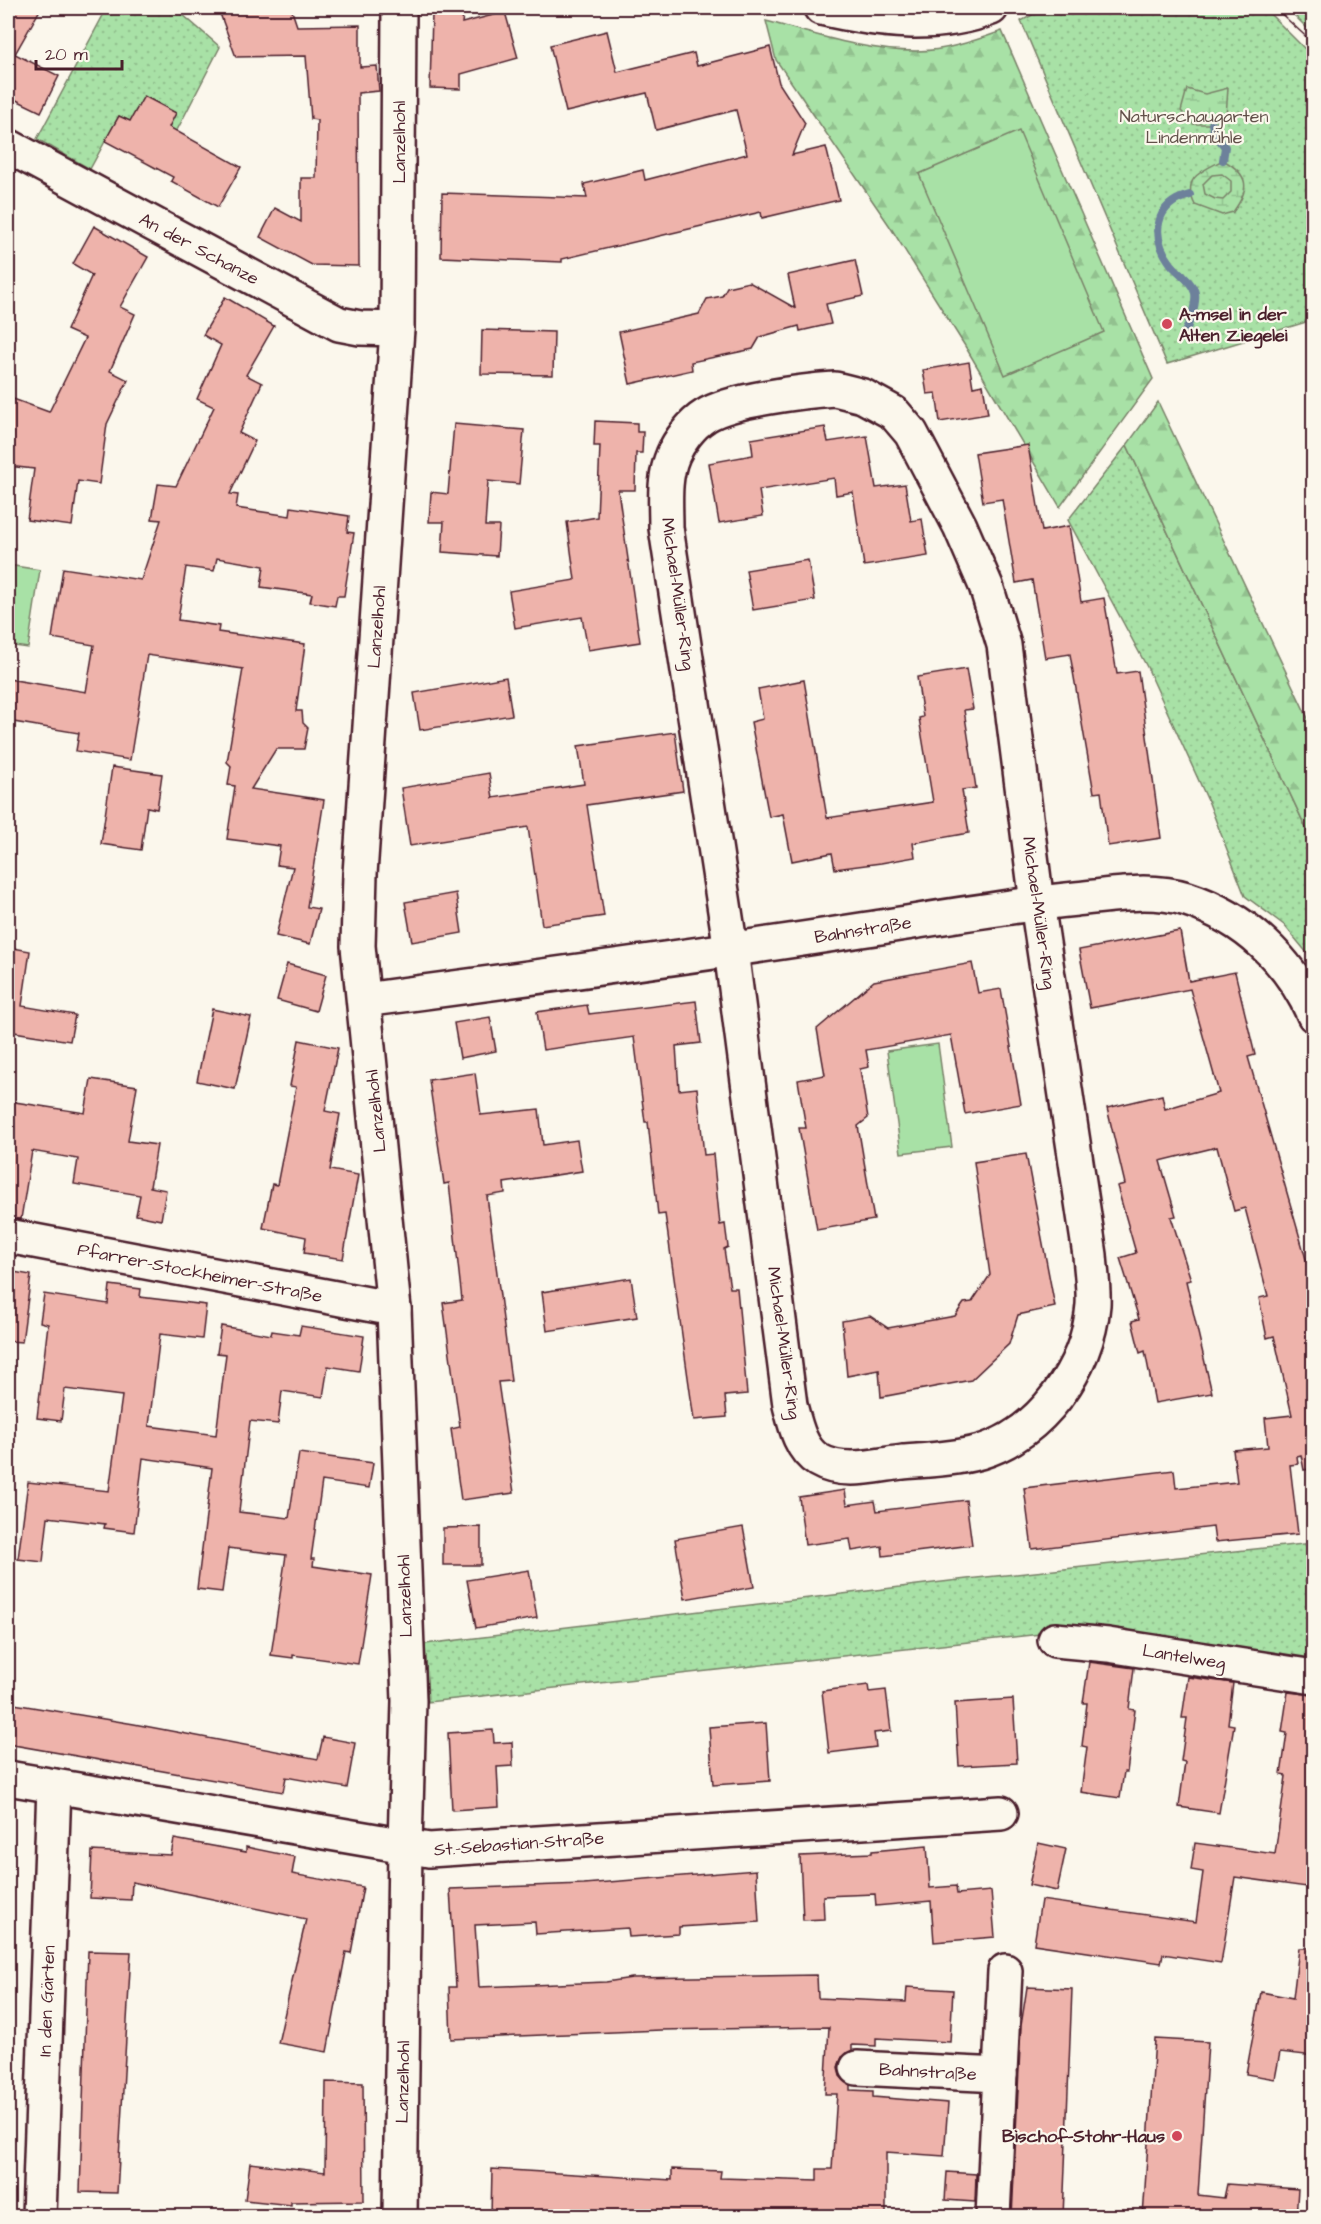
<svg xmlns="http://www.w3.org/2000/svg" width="1321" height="2224" font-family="'Architects Daughter',sans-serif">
	<defs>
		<pattern id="grass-dots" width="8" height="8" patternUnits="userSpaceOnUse" patternTransform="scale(1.5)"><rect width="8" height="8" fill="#a8e1a6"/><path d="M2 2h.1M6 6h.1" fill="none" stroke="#92c18f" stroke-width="1.8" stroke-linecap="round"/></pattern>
		<pattern id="forest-firs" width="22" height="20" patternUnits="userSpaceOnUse" patternTransform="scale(1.5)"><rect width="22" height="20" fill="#a8e1a6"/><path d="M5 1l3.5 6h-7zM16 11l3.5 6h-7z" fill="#92c18f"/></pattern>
		<pattern id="wetland-marsh" width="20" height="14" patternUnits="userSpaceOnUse" patternTransform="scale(1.5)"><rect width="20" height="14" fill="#a8e1a6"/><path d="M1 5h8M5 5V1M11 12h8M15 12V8" fill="none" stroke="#92c18f"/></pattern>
	</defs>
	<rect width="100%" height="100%" fill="#fbf7ec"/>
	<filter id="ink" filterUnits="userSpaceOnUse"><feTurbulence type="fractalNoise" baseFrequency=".0167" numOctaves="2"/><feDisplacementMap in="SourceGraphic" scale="12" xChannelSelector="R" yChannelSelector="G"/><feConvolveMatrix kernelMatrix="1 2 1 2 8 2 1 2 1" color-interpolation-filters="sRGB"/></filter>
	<g filter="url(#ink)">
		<g fill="url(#grass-dots)" stroke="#798068" stroke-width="1.5">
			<path d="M107,8h68l45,39 -63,122 -8,-5 27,-51 -32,-17 -14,25 -11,-5 -29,53 -53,-30z"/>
			<path d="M1045,8h219l49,49v263l-146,44 -146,-343z"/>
			<path d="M1287,8h26v26z"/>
			<path d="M1127,445l186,398 -1,116 -28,-34 -39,-29 -36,-93 -62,-136 -79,-147z"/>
			<path d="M1313,1543v122l-254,-33 -631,70 -3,-58 542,-65z"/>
		</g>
		<g fill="url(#forest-firs)" stroke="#798068" stroke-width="1.5">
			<path d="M766,21c49,13 98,30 150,30 29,0 58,-10 86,-20l151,348 -93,128 -95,-161 -76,-121 -113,-165z"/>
			<path d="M1158,402l155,327v114l-186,-398z"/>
		</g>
		<g fill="url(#wetland-marsh)" stroke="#798068" stroke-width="1.5" fill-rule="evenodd">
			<path d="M1228,88l-2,28 -14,8h-19l-12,-13 6,-22 18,5z"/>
			<path d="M1223,160c27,15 27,29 10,52l-11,3 -27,-10c-14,-28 7,-34 28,-45zM1222,174l9,7v11l-8,8 -8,-1 -10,-5 -2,-10 9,-9z"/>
		</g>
		<g fill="#a8e1a6" stroke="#798068" stroke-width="1.5">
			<path d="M1019,131l85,201 -99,43 -86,-201z"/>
			<path d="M8,565l32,5 -12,78 -20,-3z"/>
			<path d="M938,1044l14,103 -51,6 -14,-102z"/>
		</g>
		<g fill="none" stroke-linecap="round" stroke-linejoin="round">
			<g stroke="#6d819b" stroke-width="8">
				<path d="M1212,124l2,9 11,14 -2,13"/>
				<path d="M1182,338c6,-11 15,-32 13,-45 -2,-11 -17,-20 -24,-29 -21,-28 -17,-60 19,-69"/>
			</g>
		</g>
		<g fill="#eeb3ab" stroke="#4a1f2b" stroke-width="1.5">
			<path d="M14,8h27l-26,46 44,22 -18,36 -33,-16v-76z"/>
			<path d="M218,8h73l6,18 63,-1v42l17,-1 2,25 -21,2 1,173 -47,-1 -52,-28 15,-29 26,14v-44h15l1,-58 -6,-1 -5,-63 -70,1z"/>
			<path d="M505,12l13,46 -57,16v15l-31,-1 2,-74 31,1 -1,8z"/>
			<path d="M607,31l10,41 77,-19 3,13 73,-19 9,36 26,40 -13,32 34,-8 13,53 -77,18 -1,-6 -199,47v3l-121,-5 1,-64 145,5 -3,-14 59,-14 2,10 102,-26 -11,-44 -80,20 -9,-37 -81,19 -16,-67z"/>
			<path d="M144,96l32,17 -7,14 72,40 -23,40 -47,-26 2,-4 -68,-36 14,-25 11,5z"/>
			<path d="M94,226l54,31 -28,50 15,7 -25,57 18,9 -21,44 -8,60 -21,-3 -6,45 -45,-6 7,-51 -26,-3v-69l41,15 36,-74 -18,-8 25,-55 -19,-11z"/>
			<path d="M855,260l8,36 -37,8 5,20 -31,7 -1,-5 -39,11 -7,12 -62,13 1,8 -62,14 -11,-52 80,-18 8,-15 15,-3 5,-9 22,-5 46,26 -7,-33z"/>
			<path d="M225,297l49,29 -28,49 16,8 -23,50 16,8 -25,53 8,1 -2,13 54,8 1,-9 58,9 -2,16 7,1 -10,63h-7l-2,10 -25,-4 2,-8 -51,-7 3,-21 -47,-8 -3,13 -28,-4 -8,53 41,6 -1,6 87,12 -9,67h6l1,12 5,5 -4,21h-28l-25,40 73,11 -17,107 12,2 -9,35 -34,-8 17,-69 -16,-2 3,-19 -53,-7 8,-53 -7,-1 3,-19 -4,-4 16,-93 -96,-14 -17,105 -54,-9 3,-18 -71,-12v-42l78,13 8,-47 -42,-7 11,-70 78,12 20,-60 -9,-1 6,-35 18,2 38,-79 -17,-8 24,-54 -18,-10z"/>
			<path d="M482,330l72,2 -1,43 -72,-1z"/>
			<path d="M969,362l4,25 10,-2 5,29 -48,8 -4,-29 -9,1 -4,-24z"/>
			<path d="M595,421l42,2v9h6l-1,21h-6l-1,37h-17l22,152 -52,8 -6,-33 -67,11 -6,-37 66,-11 -8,-58 30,-5 3,-71h-6z"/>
			<path d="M454,424l70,6 -5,54 -31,-3 -3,45h14l-2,30 -55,-4 2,-30h-15l2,-30 17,2z"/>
			<path d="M825,427l3,15 39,-6 9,52 29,-4 6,37 11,-2 6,37 -64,10 -11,-74 -17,3 -2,-17 -75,12 4,26 -44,7 -10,-60 44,-8 -2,-16z"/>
			<path d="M1028,445l14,86 27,-5 12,76 23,-4 13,76 21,-3 23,167 -53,8 -7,-54 -7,1 -24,-139 -25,4 -13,-78 -16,3 -14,-84 -19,3 -8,-49z"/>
			<path d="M808,560l7,40 -62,10 -7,-40z"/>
			<path d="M966,669l7,40 -9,1 12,78 -14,2 7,43 -56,10 2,14 -34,6 -46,6 -3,-16 -40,8 -9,-47 -14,3 -18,-95 12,-3 -5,-30 46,-9 23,138 106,-16 -14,-84 4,-1 -6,-40z"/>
			<path d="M506,677l6,38 -92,15 -6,-37z"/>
			<path d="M675,732l8,59 -96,14 17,111 -62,9 -14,-98 -118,19 -9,-58 88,-15 4,25 91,-14 -6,-38z"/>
			<path d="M112,767l50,7 -5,35 -10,-2 -6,43 -40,-6z"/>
			<path d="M456,893l6,40 -50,9 -7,-40z"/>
			<path d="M1180,931l9,50 46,-9 20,83 -7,2 66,230v181l-10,2 -3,-15 -4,1 1,8 -8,1 8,69 -83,8 -2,-15 -181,22 -8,-61 150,-18 2,18 61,-6 -4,-32 35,-3 -3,-29 27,-3 -18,-79 -7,2 -8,-40 9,-2 -23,-88 -11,3 -17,-64 -57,14 16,55 -5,1 20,63 -5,1 26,112 -57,10 -10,-52 -5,2 -8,-32 7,-2 -19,-61 16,-5 -19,-67 8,-2 -18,-76 55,-13 3,14 54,-16 -29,-104 -100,19 -11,-58z"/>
			<path d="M8,947l22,4 -8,55 53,9 -5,26 -62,-10z"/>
			<path d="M972,963l6,30 23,-4 20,115 -56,10 -14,-79 -85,15 3,17 -9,2 8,49 -10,8 16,94 -57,10 -18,-102h7l-8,-48 27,-5 -8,-46 57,-48z"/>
			<path d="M287,964l39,11 -10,36 -39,-11z"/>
			<path d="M696,1001l5,42 -25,3 3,44 18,-2 7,67 9,-1 7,71 5,-1 3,23 -4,2 6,39h7l10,106 -22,2 2,21 -33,3 -29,-206 -7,1 -10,-93h-3l-11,-85 -91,13 -6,-38 50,-7 2,9z"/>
			<path d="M212,1009l39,8 -16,72 -38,-8z"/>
			<path d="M490,1017l6,34 -36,7 -6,-35z"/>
			<path d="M299,1040l39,8 -13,63 15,3 -10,56 28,5 -15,84 -39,-6 2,-16 -43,-9 9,-44 5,1 19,-98 -6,-1z"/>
			<path d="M475,1073l6,42 58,-6 4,36 34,-5 5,31 -78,12 1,10 -18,3 24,185 -13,1 16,111 -53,7 -10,-71 9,-2 -17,-124 19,-3 -13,-117 -5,1 -15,-104z"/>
			<path d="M91,1079l46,7 -9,55 29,4 -7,42 16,3 -5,30 -25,-5 4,-20 -66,-11 4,-25 -46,-8 -11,68 -13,-1v-117l77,12z"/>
			<path d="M1026,1154l29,153 -37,8 -9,29 -38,36 -90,17 -2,-27 -32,6 -5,-55 28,-5 18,12 67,-12 9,-13 8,-1 18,-27 -16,-113z"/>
			<path d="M8,1271l23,4 -9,67 -14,-1z"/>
			<path d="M631,1278l6,39 -90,14 -5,-39z"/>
			<path d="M110,1285l31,4 -1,8 66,8 -4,34 -42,-5 -11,92 67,9 10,-81 -9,-1 4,-27 50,9 1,-4 27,4 2,-9 63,10 -5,35 -31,-5 -5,31 -41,-6 -4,33 -28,-3 -11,91 50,6 10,-65 74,10 -4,25 -47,-7 -11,78h3l-1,7 59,9 -14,89 -65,-9v3l-22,-3 15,-100 -58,-7 -6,44 -25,-3 15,-121 -69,-10 -9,74 -30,-4 1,-4 -57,-7 -5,45 -25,-3 10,-77 81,9 13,-95 -57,-7 -4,32 -24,-3 11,-94 -8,-2 4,-28 64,10z"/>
			<path d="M845,1490l2,15 28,-4 2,10 89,-11 6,45 -89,11 -1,-10 -30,5 -2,-12 -45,6 -6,-48z"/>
			<path d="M481,1527v38h-38v-37z"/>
			<path d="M743,1527l11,60 -69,12 -10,-60z"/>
			<path d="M529,1570l8,48 -61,10 -9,-48z"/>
			<path d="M1089,1662l45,6 -5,41 6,1 -8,62h-3l-4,26 -39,-6 6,-45 -5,-1 5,-43h-4z"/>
			<path d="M1188,1677l45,6 -5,41 6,1 -15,88 -40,-6 6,-45 -4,-1 6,-43h-5z"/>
			<path d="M868,1685l1,7 17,-2 5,41 -17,2 2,14 -47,6 -7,-62z"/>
			<path d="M1288,1692l26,3v193l-79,-11 -14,86 -58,-9 -2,9 -127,-19 7,-44 155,22 7,-50 -12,-2 4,-27 80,11 11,-78 -5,-1 6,-42 -5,-1z"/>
			<path d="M1013,1699l4,64 -58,3 -4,-63z"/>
			<path d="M8,1703l126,21 184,35 5,-22 32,6 -8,45 -61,-11 -3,15 -275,-48z"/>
			<path d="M766,1723l4,58 -57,4 -4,-58z"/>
			<path d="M493,1730l1,13 18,-1 1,24 -16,1 2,40 -47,3 -4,-77z"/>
			<path d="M174,1839l72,13v-5l49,10 -3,17 71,13 -12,66 -5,-1 -19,100 -49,-9 28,-124 -174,-37 -1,18 -41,-2 2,-47 79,4z"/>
			<path d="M1038,1843l28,6 -9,42 -28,-6z"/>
			<path d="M927,1846l3,42 26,-2 1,8 34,-3 4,46 -61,5 -3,-41 -55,5 -1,-12 -52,2 1,23 -21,1 -3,-64 72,-3v-2z"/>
			<path d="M756,1870l3,52 -80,5v7l-50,3 -1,-9 -92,6 -1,-12 -60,3 4,62 127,-5 26,-4 185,-3 1,23 88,4 1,-15 46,3 -3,52 -74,-4v8l-24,-1v6l-10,6 -4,10 2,9 10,9v5l23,1v6l75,6 -4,53 -58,-4v65h-395l1,-48 180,11v-11l49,2 -1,7 97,3v-12h15l5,-75h-12l4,-67 -168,3 -210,9 -2,-52h7l-6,-98 134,-5z"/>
			<path d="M1299,1948h15v108l-34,-4 -5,27 -29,-5 15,-82 32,6z"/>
			<path d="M88,1951l43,1 -14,241 -37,-1z"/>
			<path d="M1027,1987l45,2 -9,228h-51l9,-191z"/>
			<path d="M1155,2039l53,3 -10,153 26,3 3,-14 71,5 -2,28h-153z"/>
			<path d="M326,2082l37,1 1,118 -73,1v3l-46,-5 5,-37 75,9z"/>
			<path d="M947,2172l29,2 -1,28 -30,-2z"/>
		</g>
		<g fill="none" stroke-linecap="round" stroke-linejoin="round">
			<defs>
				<g id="minor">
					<path d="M399,8l-2,321 -37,545 -2,72 36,363 15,392 -4,145 -5,370"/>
					<path d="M821,8c56,13 115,21 170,0"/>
					<path d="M8,146l331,178 21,4 37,1"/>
					<path d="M835,389l28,7 31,17 17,20 49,93 26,60 18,59 33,258 53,352c1,16 4,34 3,50 -5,63 -52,129 -113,147 -25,7 -52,8 -77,10 -26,3 -60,13 -85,-2 -18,-11 -23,-36 -28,-55l-59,-455 -65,-422c0,-24 -3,-50 7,-73 6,-14 19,-31 32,-39 24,-16 100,-25 130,-27z"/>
					<path d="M364,1000c166,-22 332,-44 497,-70 72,-11 143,-24 215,-31 36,-4 76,-11 111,0 58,19 103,61 127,116"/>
					<path d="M8,1236l386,73"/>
					<path d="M1055,1640l53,5 206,32"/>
					<path d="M8,1778l421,72 572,-37"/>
					<path d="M857,2068l143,7"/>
					<path d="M39,2216l15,-430"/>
					<path d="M993,2216l12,-245"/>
				</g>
			</defs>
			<use href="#minor" stroke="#4a1f2b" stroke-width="38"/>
			<use href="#minor" stroke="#fbf7ec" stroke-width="33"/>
			<path stroke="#4a1f2b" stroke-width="1.5" d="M1275,8l39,36"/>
		</g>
	</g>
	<g fill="#d1495b" stroke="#fbf7ec" stroke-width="2">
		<circle cx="1167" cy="324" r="6"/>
		<circle cx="1177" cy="2136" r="6"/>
	</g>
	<g text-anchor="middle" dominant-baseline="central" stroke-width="4.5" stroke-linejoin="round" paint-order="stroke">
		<g font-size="18" fill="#62504a" stroke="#fbf7ec">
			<text x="1194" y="116">Naturschaugarten<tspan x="1194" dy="21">Lindenmühle</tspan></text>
		</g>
		<g font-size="18" fill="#4a1f2b" stroke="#fbf7ec">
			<text transform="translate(399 142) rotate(-90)">Lanzelhohl</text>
			<text transform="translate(199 249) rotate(28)">An der Schanze</text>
			<text transform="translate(678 594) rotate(82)">Michael-Müller-Ring</text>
			<text transform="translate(377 627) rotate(-86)">Lanzelhohl</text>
			<text transform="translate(1039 913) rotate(82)">Michael-Müller-Ring</text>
			<text transform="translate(863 930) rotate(-9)">Bahnstraße</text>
			<text transform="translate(376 1111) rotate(-96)">Lanzelhohl</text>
			<text transform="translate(200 1273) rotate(11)">Pfarrer-Stockheimer-Straße</text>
			<text transform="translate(784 1343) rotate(82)">Michael-Müller-Ring</text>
			<text transform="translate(405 1596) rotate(-92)">Lanzelhohl</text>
			<text transform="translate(1184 1657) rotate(9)">Lantelweg</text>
			<text transform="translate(519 1844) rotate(-4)">St.-Sebastian-Straße</text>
			<text transform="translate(47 2001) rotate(-88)">In den Gärten</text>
			<text transform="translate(928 2072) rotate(3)">Bahnstraße</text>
			<text transform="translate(403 2082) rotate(-89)">Lanzelhohl</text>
		</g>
		<g font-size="18" font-weight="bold" fill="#4a1f2b" stroke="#fbf7ec" text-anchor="start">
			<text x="1179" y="314">A-msel in der<tspan x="1179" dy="21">Alten Ziegelei</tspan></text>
			<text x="1165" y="2136" text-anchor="end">Bischof-Stohr-Haus</text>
		</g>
	</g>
	<rect width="1321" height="2224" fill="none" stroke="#fbf7ec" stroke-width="30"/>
	<rect x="15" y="15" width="1291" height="2194" fill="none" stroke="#4a1f2b" stroke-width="2" filter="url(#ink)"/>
	<path d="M36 60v9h86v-9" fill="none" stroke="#4a1f2b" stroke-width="3"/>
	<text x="45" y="60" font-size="18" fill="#4a1f2b" stroke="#fbf7ec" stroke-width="4.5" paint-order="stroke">20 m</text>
</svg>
